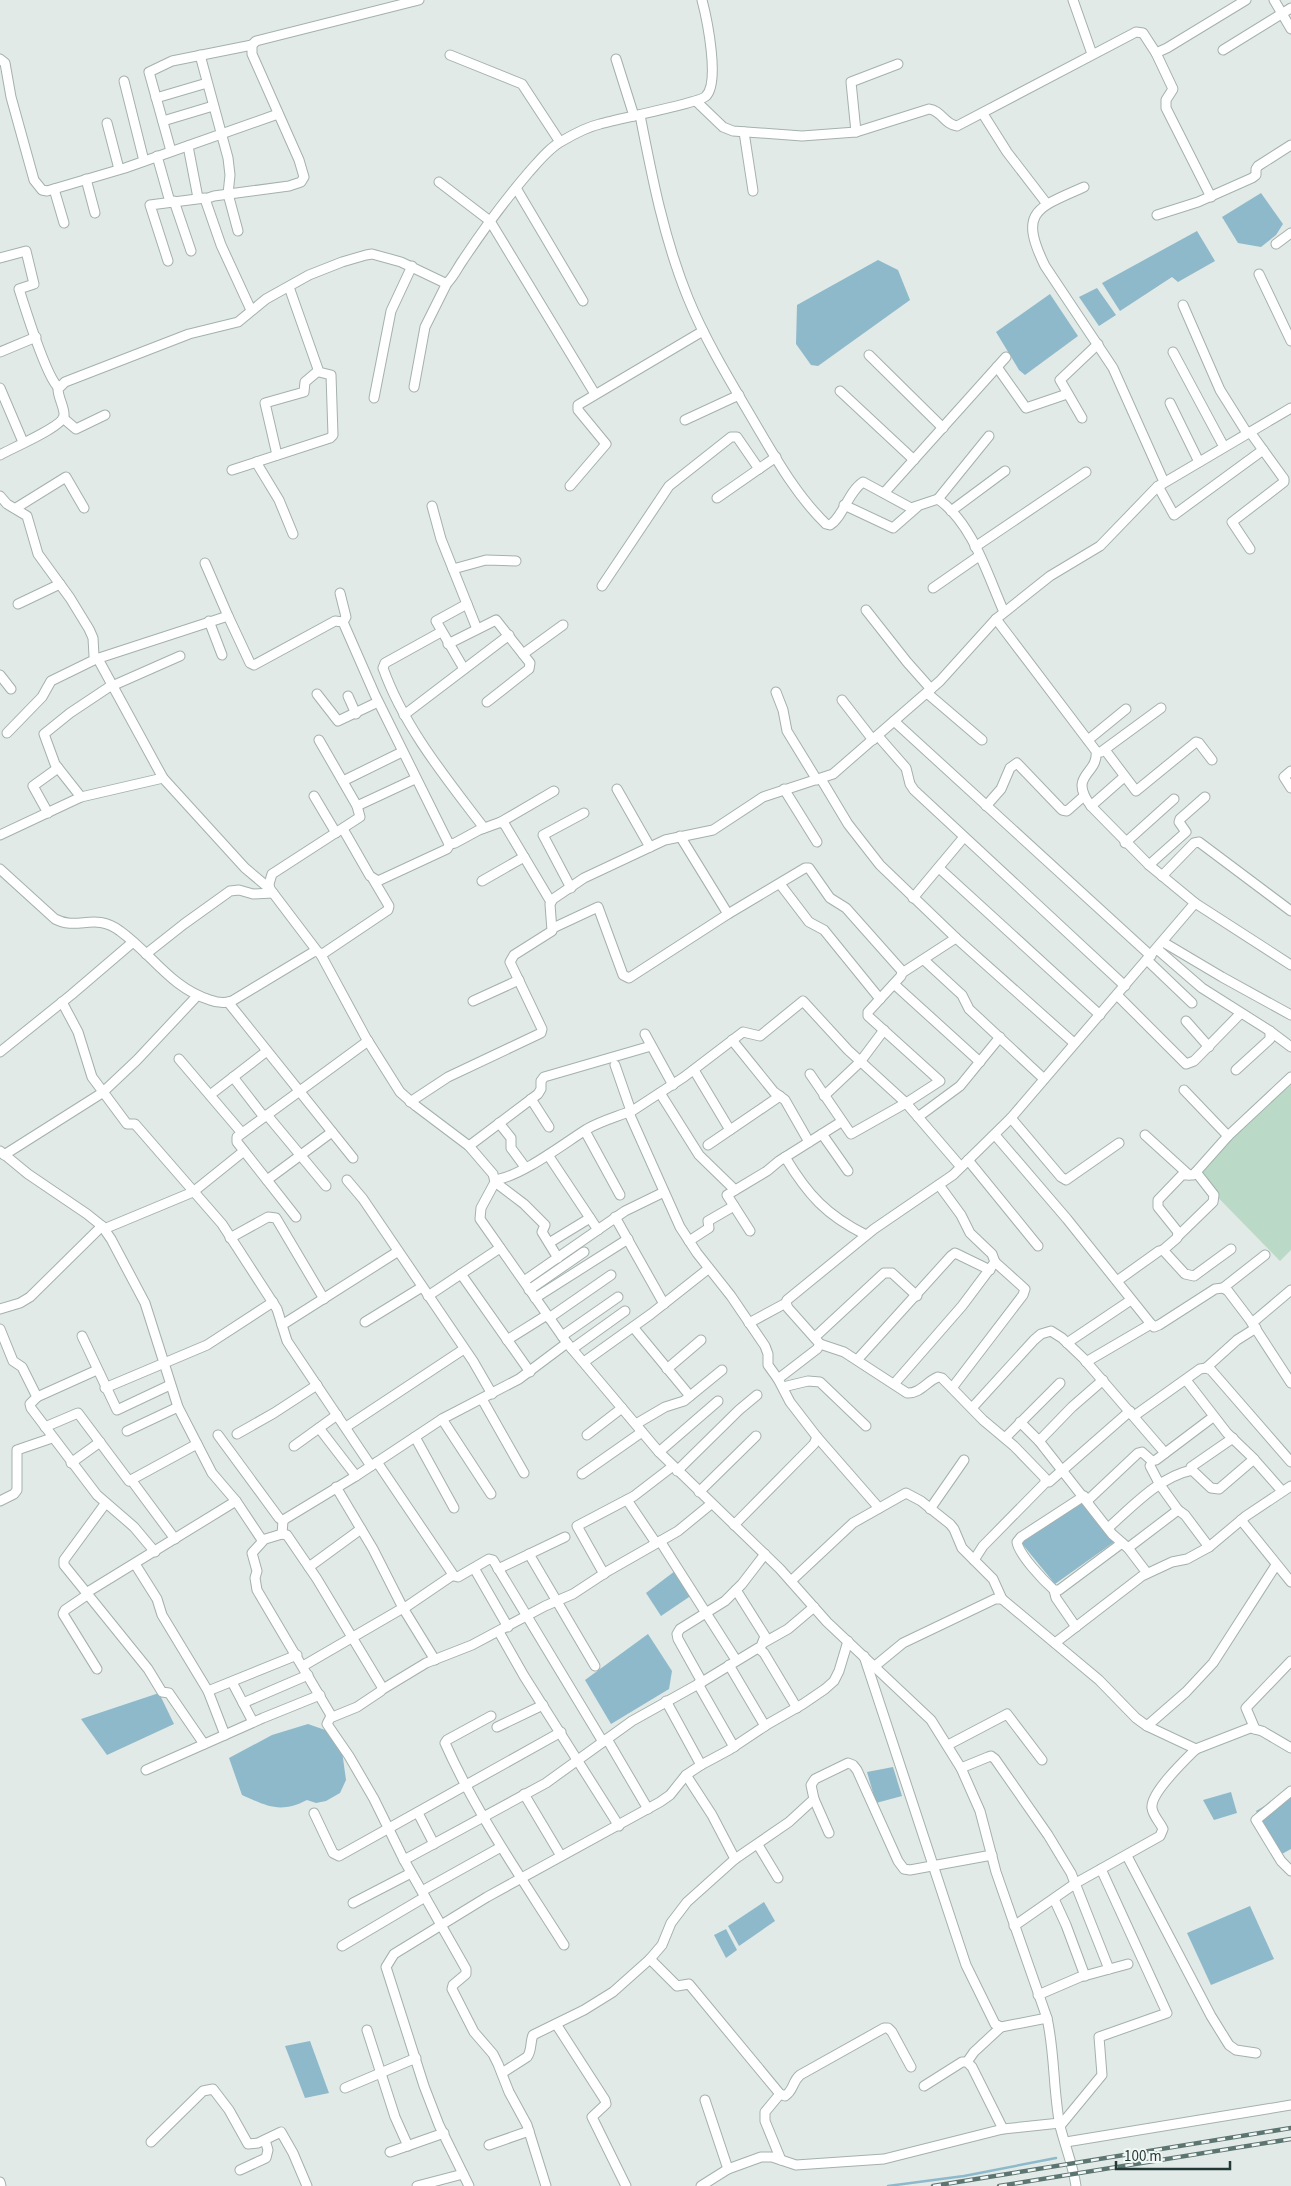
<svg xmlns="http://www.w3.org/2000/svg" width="1291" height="2186" font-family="'Source Sans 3',sans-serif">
	<rect width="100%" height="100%" fill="#e1eae7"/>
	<path fill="#bbd9c7" d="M1291,1079v171l-11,11 -84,-86z"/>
	<g fill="#8db9cb">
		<path d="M1261,193l22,31 -7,11 -15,12 -23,-4 -16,-26z"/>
		<path d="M1197,231l18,30 -37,21 -6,-5 -52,34 -18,-28z"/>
		<path d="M878,260l20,10 12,30 -92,66 -7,-1 -15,-21 1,-39z"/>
		<path d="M1097,288l19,27 -17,11 -20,-29z"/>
		<path d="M1050,294l28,42 -53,39 -6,-5 -23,-38z"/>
		<path d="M1082,1498l32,44 -59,42 -36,-44z"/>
		<path d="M675,1571l17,24 -31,21 -15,-23z"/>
		<path d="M648,1634l24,37 -3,18 -58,35 -26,-44z"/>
		<path d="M159,1693l15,31 -67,31 -26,-36z"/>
		<path d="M308,1724l20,7 14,20 4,29 -6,13 -14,8 -10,2 -9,-3c-27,14 -40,6 -65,-5l-13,-37 43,-23z"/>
		<path d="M893,1767l9,29 -26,7 -9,-31z"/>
		<path d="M1291,1790v59l-11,6 -24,-44z"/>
		<path d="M1231,1792l6,21 -23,7 -11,-20z"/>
		<path d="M764,1902l11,19 -36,25 -11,-20z"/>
		<path d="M1250,1906l24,53 -63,26 -24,-52z"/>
		<path d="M726,1929l11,21 -11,8 -12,-23z"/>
		<path d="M310,2041l19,52 -24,5 -20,-52z"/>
	</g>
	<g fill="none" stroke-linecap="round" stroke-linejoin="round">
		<path stroke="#8db9cb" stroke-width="2.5" d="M888,2186l76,-10 92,-18"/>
		<defs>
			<g id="street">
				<path d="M1073,0l19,54"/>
				<path d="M1274,0l17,29"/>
				<path d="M1223,50l68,-42"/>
				<path d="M1156,53l17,36 -7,11v8l45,89"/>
				<path d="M200,55l28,103 2,17 -2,19 10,37"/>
				<path d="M450,55l72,29 38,58"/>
				<path d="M0,59l5,4 6,34 23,83 8,10 5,1 78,-23 153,-54"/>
				<path d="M616,59l18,57"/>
				<path d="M124,81l20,80"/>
				<path d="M156,98l51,-15"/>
				<path d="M697,102l26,25 10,4 69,5 54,-4 73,-23c12,1 16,16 28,17l179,-94 7,1 13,20 11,-5 79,-48"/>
				<path d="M983,114l24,38 40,52"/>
				<path d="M640,115c12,62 24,124 48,183 18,44 44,86 68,127 20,34 41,71 70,99l4,1c13,-8 18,-33 33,-43l48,26 27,-9c35,25 49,75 66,113"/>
				<path d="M163,121l50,-15"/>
				<path d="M107,123l12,46"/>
				<path d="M744,132l9,59"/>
				<path d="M856,132l-5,-50 47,-18"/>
				<path d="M188,146l10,52"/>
				<path d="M171,151l-22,-79 23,-11 80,-16"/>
				<path d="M157,156l13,46"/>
				<path d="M86,179l9,34"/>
				<path d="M439,182l51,39 105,173"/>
				<path d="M1084,187c-47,21 -66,24 -39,79l68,102 51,114"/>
				<path d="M516,188l67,113"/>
				<path d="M54,189l10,34"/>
				<path d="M174,201l17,50"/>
				<path d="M1157,215l41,-13 54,-24 4,-3v-6l2,-3 33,-21"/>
				<path d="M1276,244l15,-11"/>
				<path d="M0,258l26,-7 8,33 -15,5c6,19 27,87 39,98"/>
				<path d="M168,261l-18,-56 55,-7"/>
				<path d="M1259,274l32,67"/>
				<path d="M1183,305l37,85 27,43"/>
				<path d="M251,310l-30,-65 -16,-46 9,-3 75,-10 12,-4 3,-5 -5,-17 -47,-106v-9l4,-4 163,-41"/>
				<path d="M0,352l36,-15"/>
				<path d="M1173,352l51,95"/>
				<path d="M869,355l74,73"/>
				<path d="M997,367l29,41 41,-14"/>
				<path d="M414,387l11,-60 22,-44"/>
				<path d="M0,388l23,54"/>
				<path d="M840,391l74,69"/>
				<path d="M374,398l17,-87 21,-45"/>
				<path d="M1170,403l29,59"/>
				<path d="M63,418l13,11 29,-14"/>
				<path d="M1082,418l-22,-38 38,-36"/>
				<path d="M685,420l54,-25"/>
				<path d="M1250,432l34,47v3l-52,40 18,27"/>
				<path d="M0,455c12,-7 62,-28 64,-39 1,-8 -6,-18 -6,-27l7,-7 124,-48 49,-12 28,-23 43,-24 33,-13 24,-7 6,-1 29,8 44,21 3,-1c6,-6 10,-15 15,-22 20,-30 42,-60 66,-88 10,-11 20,-24 33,-31 12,-7 25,-14 38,-17 16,-5 100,-21 106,-28 14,-14 1,-77 -4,-96"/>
				<path d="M277,455l-12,-52 39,-11 1,-10 13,-11"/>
				<path d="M256,462l23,38 14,34"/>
				<path d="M232,470l98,-32 3,-3 -2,-60 -12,-3 -30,-85"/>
				<path d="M570,486l36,-42 -28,-34v-5l125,-74"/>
				<path d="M1158,486l16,29 89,-65"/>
				<path d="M884,493l122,-136"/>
				<path d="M0,496l7,8 20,12 11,38 32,44 19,31 4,9 1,18 2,3 132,-43 22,47 4,2 81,-44 8,1 32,73 73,147 2,2 5,-1 24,-13 22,-8 4,3 46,77"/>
				<path d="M717,498l59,-41"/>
				<path d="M938,499l51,-63"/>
				<path d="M844,505l49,23 24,-21"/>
				<path d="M432,506l9,33 36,90"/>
				<path d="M16,508l50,-31 18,31"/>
				<path d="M951,511l54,-40"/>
				<path d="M975,547l111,-75"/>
				<path d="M205,563l23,53"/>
				<path d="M453,569l33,-9 30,1"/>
				<path d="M602,586l67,-100 62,-49h6l22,32"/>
				<path d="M933,588l46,-32"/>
				<path d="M340,593l6,24 -3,5"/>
				<path d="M18,604l42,-20"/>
				<path d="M866,610l41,52 24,27"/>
				<path d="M996,619l100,132c3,24 -29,23 -5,55l58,59 46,38 96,62"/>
				<path d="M209,621l13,34"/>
				<path d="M441,632l-56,31 -2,5c21,59 63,110 101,160"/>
				<path d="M448,644l48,-24 34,43 -1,6 -42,33"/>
				<path d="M523,654l40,-29"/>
				<path d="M98,659l65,119 82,90 25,21"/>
				<path d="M464,669l-28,-48 31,-17"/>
				<path d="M0,675l11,14"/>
				<path d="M112,686l68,-30"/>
				<path d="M776,692l7,18 4,21 30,49"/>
				<path d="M927,693l55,47"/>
				<path d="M317,694l21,27 40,-19"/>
				<path d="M348,696l8,18"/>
				<path d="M842,700l31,40"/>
				<path d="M404,715l105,-80"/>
				<path d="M894,721l257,235"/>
				<path d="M7,733l35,-36 9,-16 45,-22"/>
				<path d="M878,736l28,32 4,16 4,6 211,196"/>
				<path d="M1088,740l38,-31"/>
				<path d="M1105,750l31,41 60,-49 3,1 13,17"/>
				<path d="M1101,752l60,-44"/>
				<path d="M1291,771l-7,6 7,11"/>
				<path d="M821,779l27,45 32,41 76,73 118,105"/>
				<path d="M343,781l59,-29"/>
				<path d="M617,789l33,58"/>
				<path d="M784,789l33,53"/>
				<path d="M314,796l22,37"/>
				<path d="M81,797l-26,-33 -11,-30 26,-21 42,-28"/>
				<path d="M357,806l58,-27"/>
				<path d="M986,806l15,-17 9,-21 7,-5 45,47 5,1 17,-15"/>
				<path d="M1091,806l33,-29"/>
				<path d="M48,813l-15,-27 25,-18"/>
				<path d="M501,822l53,-31"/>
				<path d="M343,829l27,47 8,5 69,-32 3,-5"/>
				<path d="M0,835l81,-38 82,-19"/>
				<path d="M680,836l48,78"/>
				<path d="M1125,843l49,-44"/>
				<path d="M1149,865l37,-33 -7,-10 1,-3 25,-22"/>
				<path d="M939,868l161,147"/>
				<path d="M0,869l55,50c23,12 40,-7 65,12 32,23 51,57 90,69 8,3 14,4 22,1l83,-50 5,2 46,85 34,54 16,14 53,40 24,28 2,8 -14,26 -1,11 87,124 92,109 121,117 47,53 104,98 30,48 19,43 16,61 51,146c8,36 6,72 13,108 5,20 13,39 16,60"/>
				<path d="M1162,876l32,-33 5,-1 92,69"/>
				<path d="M482,881l42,-24"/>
				<path d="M780,884l29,38 15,8 56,69"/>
				<path d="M571,888l-28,-53 41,-22"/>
				<path d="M913,898l51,-61"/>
				<path d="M553,928l45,-21 25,68 6,3 99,-64 77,-46h4l21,30 16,10 56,63 -1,5 -33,36v4l72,65 -34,22 -55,31 -41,-60"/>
				<path d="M1163,942l59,35 69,38"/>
				<path d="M1157,949l45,39 68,43 21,16"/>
				<path d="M317,951l-47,-62 -1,-5 3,-10 88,-57 -3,-11 -38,-66"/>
				<path d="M146,954l38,-30 46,-33 9,-1 14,4 20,-1"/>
				<path d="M321,955l67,-45 1,-4 -16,-27"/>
				<path d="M924,960l38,35 7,14 75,70"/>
				<path d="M1147,960l45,43"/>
				<path d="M902,973l54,-35"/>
				<path d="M894,984l86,78"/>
				<path d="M1117,995l69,69 8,-3 46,-47"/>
				<path d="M473,1001l46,-21"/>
				<path d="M62,1002l16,30 14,45 35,47h8l87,100 55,85 10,32 84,125"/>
				<path d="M228,1002l125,156"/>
				<path d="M1186,1021l23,26"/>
				<path d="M645,1034l28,51"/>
				<path d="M732,1040l42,52 11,8 24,42"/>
				<path d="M0,1052l71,-57 62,-53"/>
				<path d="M179,1059l63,74"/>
				<path d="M860,1062l24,-32"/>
				<path d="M694,1070l36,60"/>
				<path d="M1236,1070l34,-31v-8"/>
				<path d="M233,1077l31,40"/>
				<path d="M1184,1090l44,46"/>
				<path d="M660,1093l39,62 36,35"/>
				<path d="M210,1095l57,-44"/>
				<path d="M824,1096l36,-34"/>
				<path d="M531,1099l18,28"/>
				<path d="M410,1102l38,-25 93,-44 1,-4 -32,-67 4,-7 38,-24 -2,-27 3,-5 31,-21 81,-38 48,-10 50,-33 70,-23 107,-93 56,-62 54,-43 50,-30 57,-59 134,-79"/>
				<path d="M267,1115l59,71"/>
				<path d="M918,1117l42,-31 40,-49"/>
				<path d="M1011,1118l50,59 5,3 53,-37"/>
				<path d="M499,1123l12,15v10l14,19"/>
				<path d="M585,1131l35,64"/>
				<path d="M822,1134l26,37"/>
				<path d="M995,1135l72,84 84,105 3,3 5,-2 56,-36 8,-1 5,3 22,29 41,63"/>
				<path d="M1145,1135l44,40"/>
				<path d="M708,1145l72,-49"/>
				<path d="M469,1146l69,-52 3,-5v-8l3,-4 107,-31"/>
				<path d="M0,1151l28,23 59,40 15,12 9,13 34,64 33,104 34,66 24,28 26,39 20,-6 5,1 30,44 65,108 -1,4 -24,16 -27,11 -3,6 22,32 25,43 30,61 62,109v5l-13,11 -1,4 22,43 19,22 5,10 11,28 18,33 19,61"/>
				<path d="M4,1155l98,-62 35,-33 60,-64"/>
				<path d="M548,1155l50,75"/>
				<path d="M785,1157c23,38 41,58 81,78"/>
				<path d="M968,1160l70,86"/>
				<path d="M961,1167l-55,-64 -58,-53 -45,-49 -43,35 -17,-4 -59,45 -55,36 51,114 17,26 34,43 34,50 3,8v11l10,14 39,-30 3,-5 -32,-36 -2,-5 1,-3 87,-71 79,-54 58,-57 184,-215"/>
				<path d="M267,1180l65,-48"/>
				<path d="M347,1180l16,19 110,162 19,33"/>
				<path d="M495,1180c27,-4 68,-36 92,-51 14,-8 29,-12 44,-18l-16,-46"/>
				<path d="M495,1182l29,22 21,21 -3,7 16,26"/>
				<path d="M296,1217l-59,-75v-5l131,-96"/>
				<path d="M615,1217l49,87"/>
				<path d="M104,1229l89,-37 51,-41"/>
				<path d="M750,1231l-23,-36 40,-24 12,-10 62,-39"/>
				<path d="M1178,1236l35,-34 1,-7 -18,-23"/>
				<path d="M230,1238l38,-21 8,1 48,81"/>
				<path d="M689,1241l20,-13 -1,-7 26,-15"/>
				<path d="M549,1243l41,-25"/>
				<path d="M1163,1250l14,-12 1,-6 -20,-25v-7l24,-25h11l3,-3 32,-36 63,-59"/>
				<path d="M461,1274l69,98"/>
				<path d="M524,1281l101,-70 39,-19"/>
				<path d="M1117,1281l42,-30 4,-1 22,24 9,2 37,-27"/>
				<path d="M1223,1288l42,-33"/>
				<path d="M529,1290l55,-38"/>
				<path d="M428,1296l72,-48"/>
				<path d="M535,1298l93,-59"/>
				<path d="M0,1309l20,-6 10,-6 72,-71"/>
				<path d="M549,1318l62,-43"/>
				<path d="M365,1322l57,-35"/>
				<path d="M749,1323l37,-20"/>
				<path d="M1252,1323l39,-33"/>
				<path d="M282,1325l115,-73"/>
				<path d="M633,1327l57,69"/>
				<path d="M0,1329l13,32 9,6 15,30 -7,7 1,4 66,87 37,32 21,25"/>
				<path d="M82,1336l35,74 53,-25"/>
				<path d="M562,1336l56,-39"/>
				<path d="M815,1337l69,-64h8l25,23"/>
				<path d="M507,1340l40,-25"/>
				<path d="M1067,1343l64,-43"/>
				<path d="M820,1344l24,8 63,41c13,1 20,-12 31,-16l4,1 41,42 31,26 31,32v5l-62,63 -9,14"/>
				<path d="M572,1349l53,-38"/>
				<path d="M857,1360l94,-104 4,-3 35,17"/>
				<path d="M584,1362l67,-48 57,-45"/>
				<path d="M1086,1362l65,-38"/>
				<path d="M1206,1368l31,-28 19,-12"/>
				<path d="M667,1369l34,-29"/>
				<path d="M1186,1380l41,53 25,24 30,34"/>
				<path d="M894,1384l68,-78 33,-44 -3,-8 -22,-21 -9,-18 -22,-30"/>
				<path d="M783,1387l25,-6 12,1 46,44"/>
				<path d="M105,1388l102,-43 66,-43"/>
				<path d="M952,1388l71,-93 2,-6 -30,-27"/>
				<path d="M37,1397l60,-27"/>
				<path d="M482,1399l42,74"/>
				<path d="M972,1408l62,-68 7,-6 10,-3 11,7 21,20 82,95"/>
				<path d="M1134,1416l66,-47 6,-1 5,2 80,92"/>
				<path d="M442,1419l49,75"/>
				<path d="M1020,1422l19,19 73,93 16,14 19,25"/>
				<path d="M636,1424l29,-17 19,-6 38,-31"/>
				<path d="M45,1427l33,-14 51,68 68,-37"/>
				<path d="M346,1427l118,-78"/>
				<path d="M319,1428l37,48"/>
				<path d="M127,1431l51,-24"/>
				<path d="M237,1434l37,-21 43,-28"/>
				<path d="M218,1435l61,83 4,3"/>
				<path d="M587,1435l35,-27"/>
				<path d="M415,1437l39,71"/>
				<path d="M817,1437l62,71"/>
				<path d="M1005,1438l55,-55"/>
				<path d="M1039,1441l33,-34 31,-27"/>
				<path d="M294,1446l43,-31"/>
				<path d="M659,1452l59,-51"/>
				<path d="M377,1462l77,114 4,1 31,-18 4,1 110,182"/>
				<path d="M71,1463l29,-21"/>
				<path d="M1150,1466l10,19 18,25"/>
				<path d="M1191,1467l42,-29"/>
				<path d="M677,1471l62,-61 18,-15"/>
				<path d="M582,1474l60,-42"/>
				<path d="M132,1481l43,58"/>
				<path d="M1049,1482l81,-71"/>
				<path d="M699,1492l57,-56"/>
				<path d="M1084,1496l-63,41 -4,5c2,13 27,39 37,48h5l63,-47"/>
				<path d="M627,1500l29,43"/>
				<path d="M0,1501l14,-7 3,-4v-40l35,-12"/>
				<path d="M1087,1501l51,-48 4,-1 10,9 4,-1 57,-43"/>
				<path d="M105,1504l-41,56v5l84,104 14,23 7,1 35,51"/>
				<path d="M930,1509l34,-49"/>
				<path d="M1241,1520l50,62"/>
				<path d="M734,1525l80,-81 3,-7 -27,-35 -12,-23"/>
				<path d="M1108,1528c24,-21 51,-51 84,-58l19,18 8,1 35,-30"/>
				<path d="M282,1534l1,-13 2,-2 71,-43 86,-57 77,-40 48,-36"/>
				<path d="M263,1541l-11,12 5,18 -2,7 2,12 75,127"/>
				<path d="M660,1541l76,119"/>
				<path d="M1128,1548l50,-38 7,5 24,32"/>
				<path d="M529,1554l66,112"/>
				<path d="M135,1564l22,35 5,16 46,76 17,44"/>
				<path d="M309,1567l52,-38"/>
				<path d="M474,1568l34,59"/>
				<path d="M498,1569l67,-32"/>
				<path d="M604,1574l-27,-48 57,-30 39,-30"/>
				<path d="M791,1581l62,-58 53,-30 15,8 29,23 4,5 8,19 31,31 9,20"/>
				<path d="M736,1590l29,46 -5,13"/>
				<path d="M1054,1590l2,8 20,29"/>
				<path d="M86,1593l150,-92"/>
				<path d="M87,1595l-22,15 -2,4 34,55"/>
				<path d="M403,1608l32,52"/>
				<path d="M403,1609l50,-34"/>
				<path d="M499,1632l25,44 95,150"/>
				<path d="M763,1643l25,-14 26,-22"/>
				<path d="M1055,1643l87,-67 30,-14 15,-3 22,-12 37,-31 45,-30"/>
				<path d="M864,1656l102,309 29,59 6,3 46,-9"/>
				<path d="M729,1665l36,61"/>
				<path d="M303,1666l100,-58 -30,-59 -37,-62"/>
				<path d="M875,1666l28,-23 92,-44h7l97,81 37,38 11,8 49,23 54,-21 12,3 29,17"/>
				<path d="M232,1682l21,40"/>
				<path d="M702,1682l56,-34 6,5 33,55"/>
				<path d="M698,1684l36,63"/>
				<path d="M383,1689l43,-26 46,-18 73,-39 28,-12 35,-23 70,-40 33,-27"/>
				<path d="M208,1691l89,-36"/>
				<path d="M666,1701l35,64"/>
				<path d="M243,1703l65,-28"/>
				<path d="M491,1716l-44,24 -2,3c31,70 78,137 119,202"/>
				<path d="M1147,1726l39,-34 27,-29 63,-98"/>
				<path d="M497,1727l46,-22"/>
				<path d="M1255,1729l-9,-21 45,-47"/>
				<path d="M607,1739l41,70"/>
				<path d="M948,1745l59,-31 35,46"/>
				<path d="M961,1768l27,-11 3,-1 4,3 53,76 23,38 38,96"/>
				<path d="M146,1770l117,-52 57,-23"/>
				<path d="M686,1775l26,40 23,44"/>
				<path d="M1291,1791l-35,29 25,41 10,10"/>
				<path d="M524,1794l37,62"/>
				<path d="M314,1813l19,40 6,3 222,-124"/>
				<path d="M418,1813l16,31"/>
				<path d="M829,1833l-15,-34 -3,-14 4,-6 33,-16 5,2 4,5 41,91 6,8 6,1 82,-15"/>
				<path d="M758,1845l20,33"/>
				<path d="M1127,1856l84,160 18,29 7,5 20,3"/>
				<path d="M404,1860l142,-77 86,-62 70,-39 -24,-43 -1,-5 3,-5 45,-28 17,-17 23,-30"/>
				<path d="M422,1891l79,-44"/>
				<path d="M1054,1899l12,26 19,51"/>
				<path d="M353,1903l58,-30"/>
				<path d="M1014,1926l62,-43 84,-47 3,-7c-3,-7 -10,-13 -11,-21 -2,-15 34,-49 44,-59"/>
				<path d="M342,1946l83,-49"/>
				<path d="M650,1959l27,27 12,-2 91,110 5,2c9,-6 7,-14 15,-21l84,-47h4l4,4 19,35"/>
				<path d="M1038,1995l42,-18 48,-13"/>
				<path d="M556,2024l49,76 1,4 -14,13 34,69"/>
				<path d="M367,2030l28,87 13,29"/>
				<path d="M967,2062l7,-10 27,-25"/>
				<path d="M502,2073l25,-16c5,-6 3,-15 6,-22l51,-25 29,-18 37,-33 12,-14 9,-22 16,-21 48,-43 54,-37 25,-23"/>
				<path d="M924,2086l38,-24h5l5,5 31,62"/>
				<path d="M345,2088l71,-30"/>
				<path d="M780,2094l-15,18v9l16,39"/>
				<path d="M705,2100l23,69"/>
				<path d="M1060,2126l42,-51 -3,-38 68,-24 -66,-144"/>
				<path d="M151,2142l52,-51 10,-2 16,21 19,34 10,-1 23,-11 12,21 14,33"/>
				<path d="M1066,2142l225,-37"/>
				<path d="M489,2145l40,-14"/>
				<path d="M390,2152l54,-19"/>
				<path d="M240,2170l26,-12 2,-8 -3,-10"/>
				<path d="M0,2182l1,4"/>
				<path d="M417,2186l46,-12"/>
				<path d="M469,2186l-30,-61 -15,-39 -38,-119 8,-13 93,-57 173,-95 10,-7 16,-20 15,-10 28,-15 39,-26 35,-20 22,-15 9,-8 5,-10 9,-30"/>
				<path d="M701,2186l27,-17 33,-12h11l24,8 88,-6 119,-30 57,-6"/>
			</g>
		</defs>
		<use href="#street" stroke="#a4b1ae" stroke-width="11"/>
		<use href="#street" stroke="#fff" stroke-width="9"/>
		<defs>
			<g id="rail">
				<path d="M933,2186l358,-58"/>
				<path d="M999,2186l292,-47"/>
			</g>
		</defs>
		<use href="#rail" stroke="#5d7571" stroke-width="4.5"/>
		<use href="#rail" stroke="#f1f7f5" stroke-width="2.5" stroke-dasharray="8" stroke-linecap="butt"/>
	</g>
	<path d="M1116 2161v8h114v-8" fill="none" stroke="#233936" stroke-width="2.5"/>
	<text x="1124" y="2161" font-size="15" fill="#233936" stroke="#f1f7f5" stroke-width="4" paint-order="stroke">100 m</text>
</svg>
